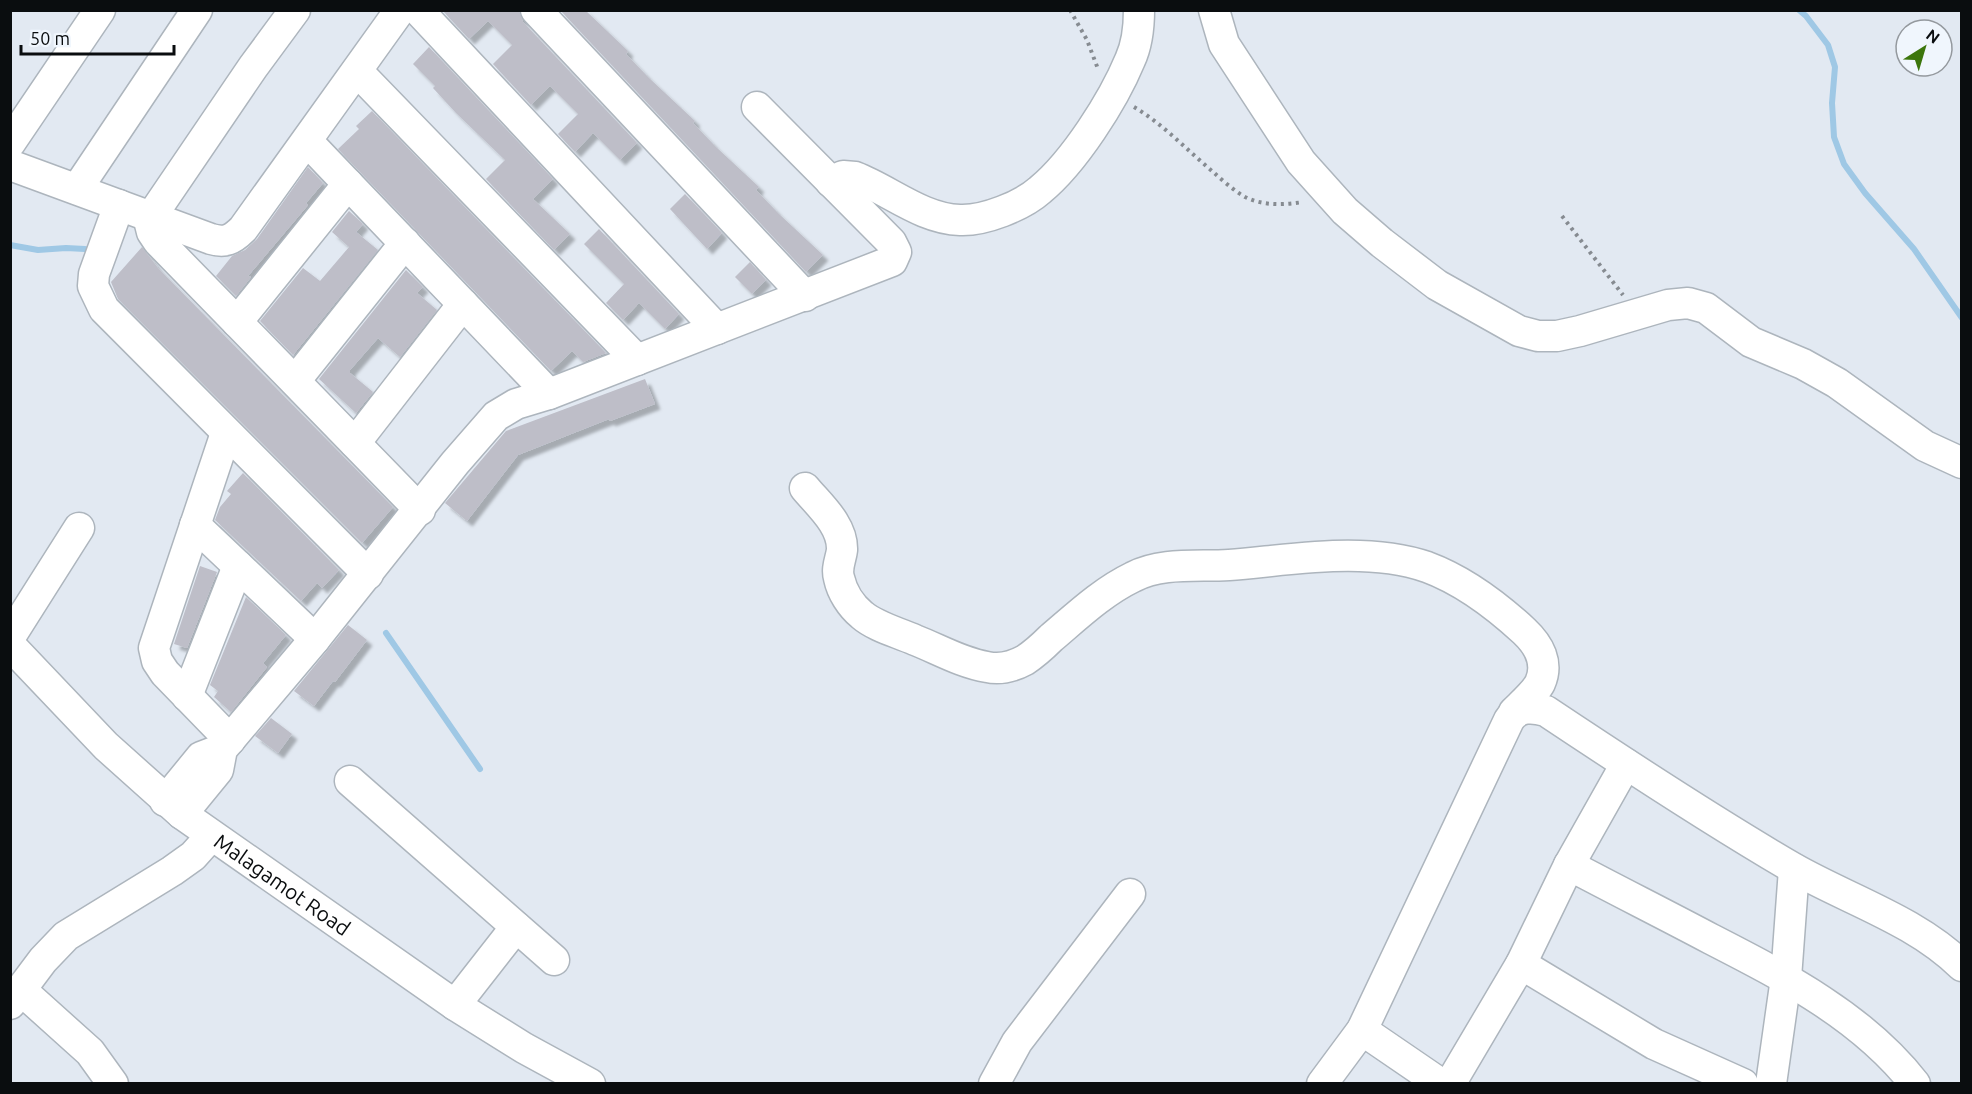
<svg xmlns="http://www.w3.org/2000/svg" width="1972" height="1094" font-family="Ubuntu,sans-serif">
	<defs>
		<filter id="shadow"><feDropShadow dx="5.5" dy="5.5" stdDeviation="1.5" flood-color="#0004"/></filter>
	</defs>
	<rect width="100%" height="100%" fill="#e2e9f2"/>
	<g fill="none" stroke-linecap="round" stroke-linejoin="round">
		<g stroke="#9fc8e5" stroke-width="6">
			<path d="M1799,10l7,6 22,29 7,22 -3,36 2,34 10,27 21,29 49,56 48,69"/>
			<path d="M10,245l28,5 28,-2 19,1"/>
			<path d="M386,633l94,136"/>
		</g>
	</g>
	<g fill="#bebec8" filter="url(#shadow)">
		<path d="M442,10h77l4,12 114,121 -17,17 -27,-27 -18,19 -17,-18 20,-20 -28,-28 -19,19 -38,-41 19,-19 -24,-24 -19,18z"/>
		<path d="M560,10h25l43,41 -2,3 23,24 46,43 -2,2 23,24 43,40 -3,3 23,24 44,41 -17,17z"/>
		<path d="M429,47l124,132 -20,20 37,35 -16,16 -68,-71 19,-19 -49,-47 -23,-25 2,-2 -22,-22z"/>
		<path d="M372,111l234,242 -23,9 -11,-11 -21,20 -213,-222 21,-20 -3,-3z"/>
		<path d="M308,167l15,16 -17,20 2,2 -60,71 3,1 -15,19 -20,-20 16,-20 13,-6 12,-11z"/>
		<path d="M685,194l37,39 -15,16 -37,-40z"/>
		<path d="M349,211l14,13 -7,8 22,18 -85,105 -33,-34 43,-53 17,13 29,-34 -17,-15z"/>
		<path d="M599,229l80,85 -14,15 -26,-26 -16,17 -17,-17 18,-19 -40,-40z"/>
		<path d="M142,247l16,21 235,239 -31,36 -244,-244 -7,-17z"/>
		<path d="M750,262l16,18 -14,14 -17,-17z"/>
		<path d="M406,270l17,17 -6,6 20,17 -37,47 -22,-19 -28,32v3l23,19 -17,21 -37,-34z"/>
		<path d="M645,379l10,25 -45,17 -1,-2 -91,36 -51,66 -22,-18 61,-72z"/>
		<path d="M243,473l96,97 -17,18 -5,-5 -16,18 -86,-81 5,-13 11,-13 -4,-3z"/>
		<path d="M200,566l17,6 -30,76 -13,-4z"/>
		<path d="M246,597l40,38 -23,28 4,4 -36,45 -17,-15 4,-6 -8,-6z"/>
		<path d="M348,625l19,15 -32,42 -2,-1 -19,25 -20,-15z"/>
		<path d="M271,718l21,16 -14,19 -23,-17z"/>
	</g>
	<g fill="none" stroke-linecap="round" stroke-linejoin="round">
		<defs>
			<g id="minor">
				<path d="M295,10l-42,57 -102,150 -1,7 2,8 6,9 262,269"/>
				<path d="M418,10l299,319"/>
				<path d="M536,10l269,286"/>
				<path d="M1214,10l10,34 77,118 44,49 37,32 55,42 82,46 19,5h19l23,-5 88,-26 20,-2 18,5 45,34 52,22 34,19 88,63 37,17"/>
				<path d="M357,71l280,289"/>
				<path d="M307,141l242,253"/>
				<path d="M10,143l90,-133"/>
				<path d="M10,165l201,74c14,4 21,1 32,-10l157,-219"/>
				<path d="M831,182l12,-6 12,1c34,13 67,42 105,43 24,1 62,-14 80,-30 34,-28 73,-89 90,-130 7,-15 9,-33 9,-50"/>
				<path d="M77,189l120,-179"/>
				<path d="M119,205l-25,69 -1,12 11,23 264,265"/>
				<path d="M237,322l111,-138"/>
				<path d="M295,381l110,-138"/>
				<path d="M226,433l-72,215 3,13 8,12 65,67"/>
				<path d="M355,443l108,-139"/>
				<path d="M805,488c14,17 38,37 37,62 -1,9 -6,18 -3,28 3,14 12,28 23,37 14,12 35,17 53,25 23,9 47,23 72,27 13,3 27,-1 38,-7 9,-6 18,-14 26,-22 26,-22 51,-46 82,-61 29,-15 64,-10 96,-12 63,-5 136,-19 198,2 35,13 71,40 97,64 15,14 25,32 16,52 -5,10 -18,21 -26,29"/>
				<path d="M195,525l120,114"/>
				<path d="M10,637l69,-109"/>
				<path id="s1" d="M10,645l96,101 76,68 273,191 69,43 66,36"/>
				<path d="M187,696l51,-130"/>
				<path d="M350,781l204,179"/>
				<path d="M165,801l36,-44 21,-8"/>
				<path d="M182,814l36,-44 4,-21 93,-110 140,-176 41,-47 20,-12 33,-10 343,-133 4,-9 -5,-10 -134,-135"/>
				<path d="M1569,865c47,25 95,49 142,74 74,38 152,78 204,145"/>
				<path d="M1521,964l133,80 89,40"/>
				<path d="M21,990l69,62 23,32"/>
				<path d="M10,1004l33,-44 23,-24 106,-65 21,-15 18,-20"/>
				<path d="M455,1005l61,-78"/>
				<path d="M1362,1030l79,54"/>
				<path d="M994,1084l23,-42 113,-148"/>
				<path d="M1322,1084l40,-54 147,-310c9,-14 23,-13 37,-9 81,54 163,108 247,157 56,32 122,52 169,98"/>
				<path d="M1450,1084l71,-120 48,-99 57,-101"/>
				<path d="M1771,1084l15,-106 8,-109"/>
			</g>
		</defs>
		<use href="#minor" stroke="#adb5bd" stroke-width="33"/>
		<g stroke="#868b91" stroke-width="4" stroke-dasharray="3 4.5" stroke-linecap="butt">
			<path d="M1070,10l17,30 11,29"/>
			<path d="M1134,107c29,17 53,43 78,64 10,9 21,19 33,26 18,9 39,8 58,5"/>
			<path d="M1562,216l61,79"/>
		</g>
		<use href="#minor" stroke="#fff" stroke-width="30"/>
	</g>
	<g text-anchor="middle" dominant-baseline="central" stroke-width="4.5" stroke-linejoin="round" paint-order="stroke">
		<g font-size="21" fill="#0a0d0f" stroke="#f0f6fd">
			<text stroke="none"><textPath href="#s1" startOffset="364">Malagamot Road</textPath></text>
		</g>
	</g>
	<rect width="1972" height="1094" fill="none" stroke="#0a0d0f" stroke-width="24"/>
	<g transform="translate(1924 48) rotate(37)"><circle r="28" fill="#f0f6fd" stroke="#94999e" stroke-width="1.5"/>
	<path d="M0-4.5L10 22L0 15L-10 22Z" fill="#3c760c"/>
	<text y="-9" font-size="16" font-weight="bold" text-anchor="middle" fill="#0a0d0f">N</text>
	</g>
	<path d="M21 45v9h153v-9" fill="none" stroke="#0a0d0f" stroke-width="3"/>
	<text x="30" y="45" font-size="18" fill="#0a0d0f" stroke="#f0f6fd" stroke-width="4.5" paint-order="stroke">50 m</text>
</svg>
